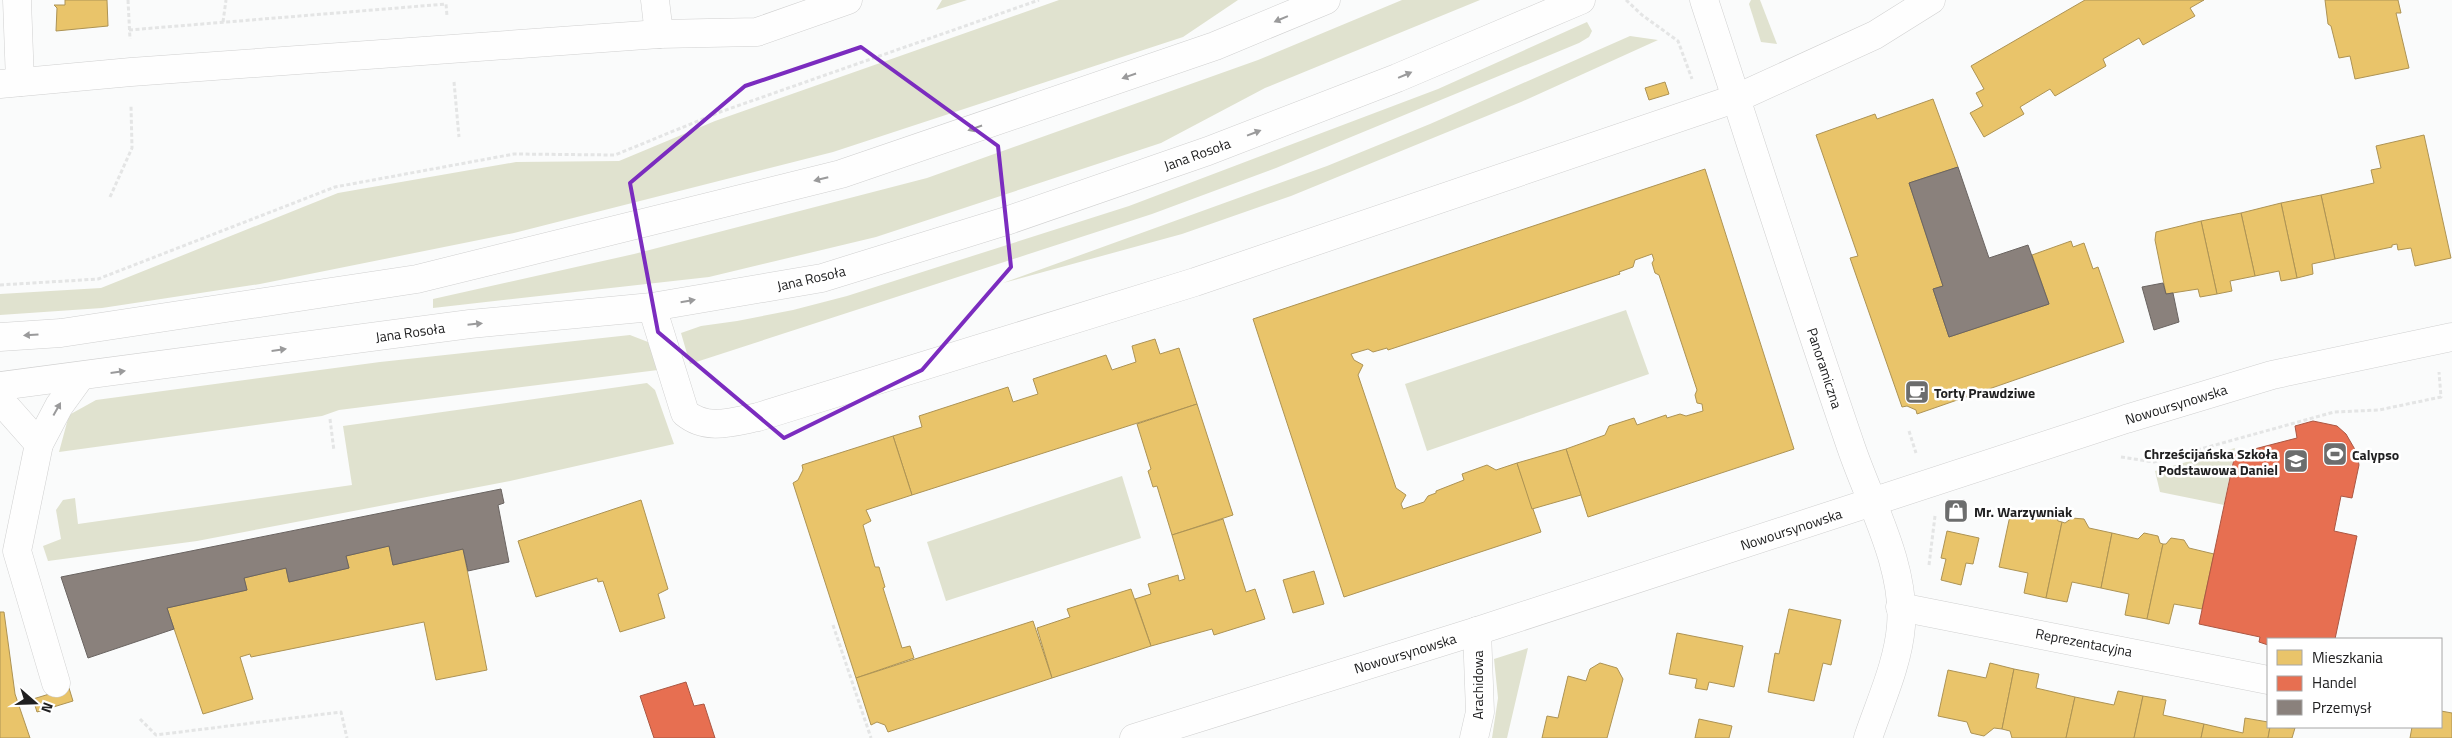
<svg xmlns="http://www.w3.org/2000/svg" width="2452" height="738" font-family="'Titillium Web',sans-serif">
	<rect width="100%" height="100%" fill="#fafbfb"/>
	<g fill="#e0e2cf">
		<path d="M942,0h25l-31,10z"/>
		<path d="M1059,0h179l-55,37 -350,115 -319,81 -254,51 -158,24 -102,7v-21l101,-6 237,-95 178,-31 103,-1 96,-40z"/>
		<path d="M1402,0h78l-215,88 -104,55 -285,94 -167,40 -276,31v-9l201,-45 293,-76 331,-118z"/>
		<path d="M1751,0h9l17,44 -16,-2 -12,-38z"/>
		<path d="M1587,22l5,9 -3,6 -10,6 -303,125 -124,46 -462,150 -9,-31 20,-7 36,-5 56,-11 54,-14 282,-90 309,-117z"/>
		<path d="M1630,36l28,4 -137,62 -230,94 -109,38 -179,49 324,-117 103,-42z"/>
		<path d="M1626,310l23,64 -222,77 -22,-67z"/>
		<path d="M630,335l18,7 10,28 -319,40 -17,6 -263,36 10,-37 27,-15 284,-38z"/>
		<path d="M647,383l8,7 19,54 -164,37 -313,60 -149,20 -5,-15 18,-7 -5,-29 7,-10 12,-2 3,26 274,-39 -9,-59z"/>
		<path d="M2235,448l-11,57 -64,-13 -5,-21z"/>
		<path d="M1122,476l19,62 -195,63 -19,-59z"/>
		<path d="M1528,648l-21,90h-15l6,-40 -4,-39z"/>
	</g>
	<g fill="#e9c46a" stroke="#ad9354">
		<path d="M65,0h42l1,26 -52,5 1,-23 -3,-3h11z"/>
		<path d="M2085,0h119l-14,8 5,8 -52,29 -4,-7 -36,21 3,7 -51,30 -5,-7 -30,18 4,7 -40,23 -14,-24 13,-7 -7,-13 8,-4 -13,-23z"/>
		<path d="M2325,0h73l3,13h-5l13,55 -54,11 -5,-23 -11,2 -8,-32 -3,-2z"/>
		<path d="M1665,82l4,12 -20,6 -4,-12z"/>
		<path d="M1933,99l25,68 -49,16 34,103 -10,3 16,48 100,-33 -17,-49 39,-14 2,6 11,-4 9,26 5,-2 26,75 -207,72 -1,-4 -9,-4 -5,1 -52,-149 8,-2 -42,-121 59,-21 2,5z"/>
		<path d="M2424,135l27,123 -36,8 -4,-18 -13,2 -1,-6 -5,1v2l-57,12 -14,-64 53,-12 -3,-13 10,-2 -5,-22z"/>
		<path d="M1705,169l89,280 -206,68 -22,-68 39,-14 4,-9 25,-8 3,7 29,-10 1,3 13,-4 6,2 17,-5 -1,-7 -5,-1 -2,-8 2,-5 -38,-115 -4,-2 -3,-10 2,-3 -2,-6 -17,6 -2,7 -14,5 1,2 -232,76 -1,-2 -14,4 -5,-3 -17,5 3,6 9,5 -5,10 38,113 10,7 -5,9 2,5 21,-7 4,-6 8,-3v-2l28,-11 -2,-6 25,-9 9,5 21,-7 24,69 -197,65 -91,-278z"/>
		<path d="M2321,195l14,64 -23,5 1,10 -16,4 -16,-75z"/>
		<path d="M2281,203l16,75 -16,3 -2,-10 -24,5 -14,-63z"/>
		<path d="M2241,213l14,63 -25,5 2,10 -15,3 -16,-73z"/>
		<path d="M2201,221l16,73 -17,3 -2,-8 -32,5 -11,-54 1,-8z"/>
		<path d="M1155,339l5,15 19,-6 18,56 -285,91 -19,-59 29,-9 -3,-11 89,-29 5,15 25,-8 -5,-15 73,-24 6,15 24,-8 -4,-16z"/>
		<path d="M1197,404l36,111 -61,20 -15,-49 -4,1 -5,-16 3,-2 -14,-45z"/>
		<path d="M893,436l19,59 -46,15 5,11 -8,4 12,42h4l6,20 -2,1 19,60 8,-2 4,12 -58,20 -63,-195 5,-3 5,-10 -1,-5z"/>
		<path d="M1566,449l15,46 -49,14 -15,-46z"/>
		<path d="M641,500l27,89 -10,5 7,24 -45,14 -17,-51 -5,1 -1,-4 -61,19 -18,-56z"/>
		<path d="M2011,511l25,5 6,-4 13,3 3,6 4,1 -16,76 -22,-5 4,-20 -29,-6z"/>
		<path d="M2072,518l12,1 5,9 23,5 -11,55 -29,-6 -5,20 -21,-4 16,-76 3,1z"/>
		<path d="M1223,519l23,73 9,-3 10,30 -51,16 -2,-6 -61,17 -16,-47 16,-5 -3,-10 30,-9 1,6 6,-2 -13,-44z"/>
		<path d="M1947,531l32,7 -6,26 -7,-1 -5,22 -20,-5 5,-21 -5,-1z"/>
		<path d="M2112,533l26,6 6,-6 14,3 2,7 3,1 -16,75 -22,-4 4,-21 -28,-6z"/>
		<path d="M2171,538l13,2 5,8 25,6 -12,55 -28,-5 -5,20 -22,-5 16,-75h3z"/>
		<path d="M389,546l4,19 70,-16 24,121 -51,10 -12,-58 -173,35 -1,-3 -10,3 13,42 -50,15 -36,-106 80,-18 -3,-12 42,-10 3,14 60,-14 -3,-12z"/>
		<path d="M1314,571l10,33 -31,9 -10,-33z"/>
		<path d="M1131,589l20,57 -99,32 -15,-50 33,-11 -3,-8z"/>
		<path d="M1789,609l52,11 -10,45 -8,-2 -9,38 -46,-9 7,-39 4,1z"/>
		<path d="M0,612h4l11,82 15,44h-30z"/>
		<path d="M1033,621l19,57 -164,54 -3,-7 -8,-3 -6,3 -15,-47z"/>
		<path d="M1677,633l66,13 -9,41 -25,-5 -2,8 -12,-2 2,-9 -28,-5z"/>
		<path d="M1600,663l17,5 6,11 -16,59h-65l5,-22 11,2 10,-42 18,5 4,-12z"/>
		<path d="M1990,663l24,6 -12,60 -8,-1 -10,8 -13,-3 -4,-11 -29,-6 10,-46 38,8z"/>
		<path d="M2014,669l25,5 -3,14 39,9 -9,41h-54l-2,-7 -8,-2z"/>
		<path d="M69,688l4,13 -36,11 -4,-13z"/>
		<path d="M2118,691l25,5 -9,42h-68l9,-41 39,8z"/>
		<path d="M2143,696l23,4 -3,15 41,9 -3,14h-67z"/>
		<path d="M2441,711l11,2v25h-42l2,-11h29z"/>
		<path d="M2245,718l23,4 2,5 -2,11h-67l3,-14 39,9z"/>
		<path d="M1699,719l33,7 -3,12h-34z"/>
		<path d="M2270,727l25,1 -3,10h-24z"/>
	</g>
	<g fill="#e76f51" stroke="#ab5743">
		<path d="M2313,421l24,5 9,8 11,19 2,12 -7,33 -11,-2 -7,35 23,5 -22,103h-67v6l-9,-3 1,-5 -61,-13 36,-170 62,-16 -2,-12z"/>
		<path d="M686,682l8,24 10,-2 11,34h-61l-14,-42z"/>
	</g>
	<g fill="#8a817c" stroke="#6a6461">
		<path d="M1958,167l31,91 39,-13 21,59 -100,33 -16,-48 10,-3 -34,-103z"/>
		<path d="M2163,283l3,11 7,-1 6,29 -25,8 -12,-43z"/>
		<path d="M501,489l3,14 -6,2 11,57 -41,9 -5,-22 -70,16 -4,-19 -43,10 3,12 -60,14 -3,-14 -42,10 3,12 -80,18 7,21 -86,29 -27,-81z"/>
	</g>
	<g fill="none" stroke-linecap="round" stroke-linejoin="round">
		<defs>
			<g id="minor">
				<path d="M17,0l3,82"/>
				<path d="M655,0l4,34"/>
				<path d="M1704,0c49,149 96,299 147,447 19,56 55,119 50,179 -3,38 -21,76 -33,112"/>
				<path d="M0,84l131,-12 528,-38 98,-2 91,-32"/>
				<path d="M652,307l33,106c22,18 47,9 73,4l437,-135 542,-184 138,-63 56,-35"/>
				<path d="M0,403l8,6 31,35"/>
				<path d="M1900,607l368,73"/>
				<path d="M56,683l-39,-132 22,-107 20,-38 21,-29"/>
				<path d="M1134,738l343,-107 649,-212 146,-44 180,-38"/>
				<path d="M1474,738l6,-26 -3,-81"/>
			</g>
			<g id="major">
				<path d="M0,337l61,-4 356,-54 424,-105 374,-128 111,-46"/>
				<path d="M0,386l470,-62 182,-17 170,-29 184,-57 202,-70 189,-73 184,-78"/>
			</g>
		</defs>
		<use href="#minor" stroke="#d0d0d0" stroke-width="29"/>
		<use href="#major" stroke="#d0d0d0" stroke-width="29"/>
		<g stroke="#e4e5e5" stroke-width="3" stroke-dasharray="4 2.5" stroke-linecap="butt">
			<path d="M128,0l2,39"/>
			<path d="M1626,0l16,15 36,26 14,38"/>
			<path d="M223,22l3,-22"/>
			<path d="M129,30l317,-26 1,12"/>
			<path d="M454,82l5,55"/>
			<path d="M110,197l22,-49 -1,-42"/>
			<path d="M0,285l98,-6 237,-92 179,-33 101,1 105,-43 319,-112"/>
			<path d="M330,419l4,32"/>
			<path d="M1909,431l7,22"/>
			<path d="M2121,457l33,5 180,-50 45,-2 62,-13 -2,-25"/>
			<path d="M1929,565l6,-49"/>
			<path d="M833,625l38,113"/>
			<path d="M140,719l16,16 185,-23 6,26"/>
		</g>
		<use href="#minor" stroke="#fefefe" stroke-width="28"/>
		<use href="#major" stroke="#fefefe" stroke-width="28"/>
	</g>
	<defs><path id="oneway-solid" d="M-6-.8H1V-3.2L6.5 0L1 3.2V.8H-6Z" transform="scale(1.25)"/></defs>
	<g fill="#9a9a9b">
		<use href="#oneway-solid" transform="translate(1281 19) rotate(157)"/>
		<use href="#oneway-solid" transform="translate(1405 75) rotate(-23)"/>
		<use href="#oneway-solid" transform="translate(1129 76) rotate(161)"/>
		<use href="#oneway-solid" transform="translate(975 128) rotate(161)"/>
		<use href="#oneway-solid" transform="translate(1254 133) rotate(-21)"/>
		<use href="#oneway-solid" transform="translate(821 179) rotate(166)"/>
		<use href="#oneway-solid" transform="translate(688 301) rotate(-10)"/>
		<use href="#oneway-solid" transform="translate(475 324) rotate(-6)"/>
		<use href="#oneway-solid" transform="translate(31 335) rotate(176)"/>
		<use href="#oneway-solid" transform="translate(279 350) rotate(-8)"/>
		<use href="#oneway-solid" transform="translate(118 372) rotate(-8)"/>
		<use href="#oneway-solid" transform="translate(57 409) rotate(-61)"/>
	</g>
	<path fill="none" stroke="#7b2cbf" stroke-width="4" stroke-linejoin="round" d="M861,47l137,99 13,121 -89,103 -138,68 -126,-106 -28,-149 115,-97z"/>
	<defs>
		<symbol id="cafe-square" viewBox="-11 -11 22 22"><rect x="-9" y="-9" width="18" height="18" rx="4" fill="#6c6d6d" stroke="#fff"/><path d="M-5.5-4.5H6V0H3Q3 3.5 0 3.5H-2.5Q-5.5 3.5-5.5 0ZM3-3.2v2h1.7v-2ZM-6 4.5H4V6H-6Z" fill="#fff"/></symbol>
		<symbol id="stadium-square" viewBox="-11 -11 22 22"><rect x="-9" y="-9" width="18" height="18" rx="4" fill="#6c6d6d" stroke="#fff"/><path d="M0-5a6.5 5 0 1 0 0 10a6.5 5 0 1 0 0-10ZM-3.5-1.8h7v3.6h-7Z" fill="#fff"/></symbol>
		<symbol id="school-square" viewBox="-11 -11 22 22"><rect x="-9" y="-9" width="18" height="18" rx="4" fill="#6c6d6d" stroke="#fff"/><path d="M0-5L7-2L0 1L-7-2ZM-4 1L0 2.5L4 1V4Q0 6-4 4Z" fill="#fff"/></symbol>
		<symbol id="shop-square" viewBox="-11 -11 22 22"><rect x="-9" y="-9" width="18" height="18" rx="4" fill="#6c6d6d" stroke="#fff"/><path d="M-5-2.5h2.3a2.7 3.5 0 0 1 5.4 0H5L5.5 6h-11ZM-1.5-2.5h3a1.5 2.3 0 0 0-3 0Z" fill="#fff"/></symbol>
	</defs>
	<g fill-rule="evenodd">
		<use href="#cafe-square" x="1903" y="378" width="28" height="28"/>
		<use href="#stadium-square" x="2321" y="440" width="28" height="28"/>
		<use href="#school-square" x="2282" y="447" width="28" height="28"/>
		<use href="#shop-square" x="1942" y="497" width="28" height="28"/>
	</g>
	<g text-anchor="middle" dominant-baseline="central" stroke-width="5" stroke-linejoin="round" paint-order="stroke">
		<g font-size="14" fill="#202021" stroke="#fff">
			<text transform="translate(1197 154) rotate(-20)">Jana Rosoła</text>
			<text transform="translate(811 278) rotate(-13)">Jana Rosoła</text>
			<text transform="translate(410 332) rotate(-8)">Jana Rosoła</text>
			<text transform="translate(1825 368) rotate(72)">Panoramiczna</text>
			<text transform="translate(2176 404) rotate(-17)">Nowoursynowska</text>
			<text transform="translate(1791 529) rotate(-18)">Nowoursynowska</text>
			<text transform="translate(2084 642) rotate(11)">Reprezentacyjna</text>
			<text transform="translate(1405 653) rotate(-17)">Nowoursynowska</text>
			<text transform="translate(1477 685) rotate(-90)">Arachidowa</text>
		</g>
		<g font-size="14" font-weight="bold" fill="#202021" stroke="#fff" text-anchor="start">
			<text x="1934" y="392">Torty Prawdziwe</text>
			<text x="2278" y="453" text-anchor="end">Chrześcijańska Szkoła<tspan x="2278" dy="16">Podstawowa Daniel</tspan></text>
			<text x="2352" y="454">Calypso</text>
			<text x="1974" y="511">Mr. Warzywniak</text>
		</g>
	</g>
	<rect x="2267" y="638" width="175" height="90" fill="#ffffff" stroke="#a6a6a6"/>
	<rect x="2277" y="650" width="25" height="15" fill="#e9c46a" stroke="#a6a6a6"/>
	<text x="2312" y="663" font-size="15" fill="#202021">Mieszkania</text>
	<rect x="2277" y="676" width="25" height="15" fill="#e76f51" stroke="#a6a6a6"/>
	<text x="2312" y="688" font-size="15" fill="#202021">Handel</text>
	<rect x="2277" y="700" width="25" height="15" fill="#8a817c" stroke="#a6a6a6"/>
	<text x="2312" y="713" font-size="15" fill="#202021">Przemysł</text>
	<g transform="translate(35 703) rotate(110)" stroke="#ffffff" stroke-width="4" paint-order="stroke">
	<path d="M0-4L9 19L0 12L-9 19Z" fill="#202021"/>
	<text y="-8" font-size="14" font-weight="bold" text-anchor="middle" fill="#202021">N</text>
	</g>
</svg>
